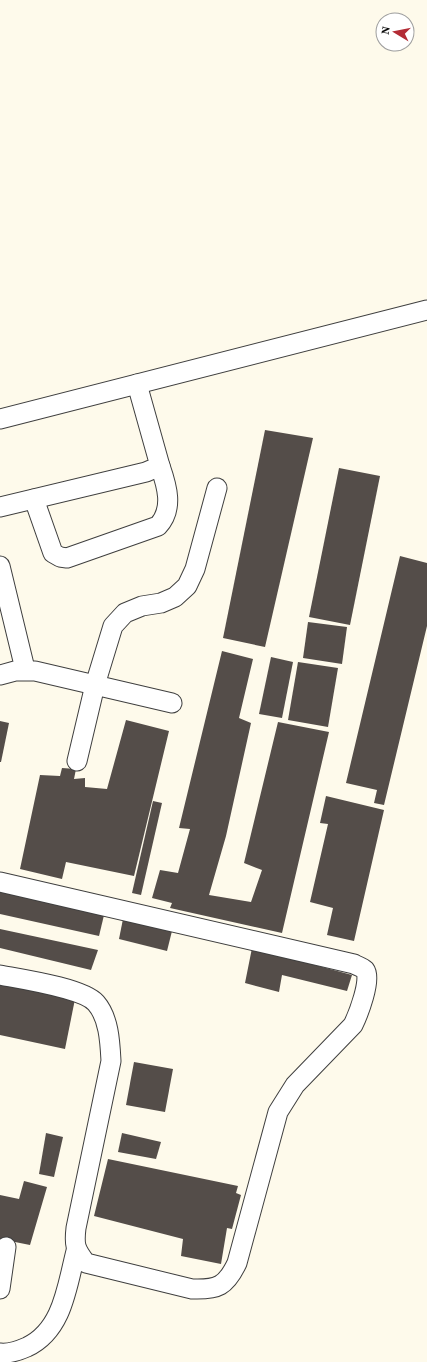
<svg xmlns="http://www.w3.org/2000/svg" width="427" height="1362" font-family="'Source Serif 4',serif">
	<rect width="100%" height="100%" fill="#fefaeb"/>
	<g fill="#544d49">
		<path d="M265,430l48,8 -48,209 -42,-9z"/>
		<path d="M339,468l41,8 -30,149 -41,-8z"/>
		<path d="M400,556l27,7v63l-43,179 -10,-2 3,-13 -31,-7z"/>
		<path d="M308,622l39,5 -5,37 -39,-6z"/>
		<path d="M222,651l31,8 -14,59 12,5 -25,113 -17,59 42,7 11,-32 -18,-7 34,-141 51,10 -47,201 -112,-25 2,-5 -20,-5 8,-28 18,3 12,-44 -11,-1z"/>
		<path d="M271,657l22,5 -11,56 -23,-4z"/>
		<path d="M298,662l40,6 -10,59 -40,-7z"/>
		<path d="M126,720l43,11 -35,145 -68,-14 -4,17 -42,-10 20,-94 20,1 2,-8 14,1 -2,10 11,-1v9l22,2z"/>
		<path d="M0,721l9,2 -8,39h-1z"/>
		<path d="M326,796l58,14 -30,131 -27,-6 6,-27 -23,-6 18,-78 -8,-1z"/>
		<path d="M153,801l9,2 -21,92 -9,-2z"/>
		<path d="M0,888l105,23 -6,25 -99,-22z"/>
		<path d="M123,919l49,12 -5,20 -48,-12z"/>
		<path d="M0,929l98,21 -7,20 -91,-22z"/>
		<path d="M252,948l100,27 -5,16 -65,-16 -3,17 -34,-9z"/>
		<path d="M0,978l76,16 -11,55 -65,-14z"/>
		<path d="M134,1062l39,7 -8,43 -39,-7z"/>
		<path d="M46,1133l17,4 -9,40 -15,-3z"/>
		<path d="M122,1133l39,9 -5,17 -38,-7z"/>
		<path d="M108,1159l130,27 -2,7 5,2 -9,34 -5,-1 -6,36 -40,-8 2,-17 -89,-23z"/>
		<path d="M24,1181l23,6 -17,58 -30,-6v-44l19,4z"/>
	</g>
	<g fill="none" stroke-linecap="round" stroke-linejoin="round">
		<defs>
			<g id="minor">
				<path d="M0,419l427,-109"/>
				<path d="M34,499l19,54 7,4 7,1 91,-32c16,-17 9,-40 2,-60"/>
				<path d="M0,507l146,-35 14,-6 -23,-82"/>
				<path d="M0,566l25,103"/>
				<path d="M0,675l15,-4h20l137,32"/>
				<path d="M77,761l18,-76 18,-59 12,-13 17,-7 19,-3 14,-6 12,-11 8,-17 22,-81"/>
				<path d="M0,882l354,82c3,2 8,3 11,6 7,9 -7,45 -12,55l-58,60 -17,27 -41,151c-11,23 -19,27 -45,26l-106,-26c-11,-14 -12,-18 -10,-35l35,-167c-1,-19 -2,-43 -15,-58 -13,-15 -75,-24 -96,-28"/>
				<path d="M0,1289l6,-42"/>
				<path d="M0,1353c10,1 18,-2 27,-6 36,-17 40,-61 49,-96"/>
			</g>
		</defs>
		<use href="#minor" stroke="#3f3f3f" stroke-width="21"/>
		<use href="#minor" stroke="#fff" stroke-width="19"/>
	</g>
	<g transform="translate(395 32) rotate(280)"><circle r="19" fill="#ffffff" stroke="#9e9e9e"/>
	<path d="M0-3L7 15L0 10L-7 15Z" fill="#b32c35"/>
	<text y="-6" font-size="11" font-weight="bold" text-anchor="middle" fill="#0c0c0c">N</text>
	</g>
</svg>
